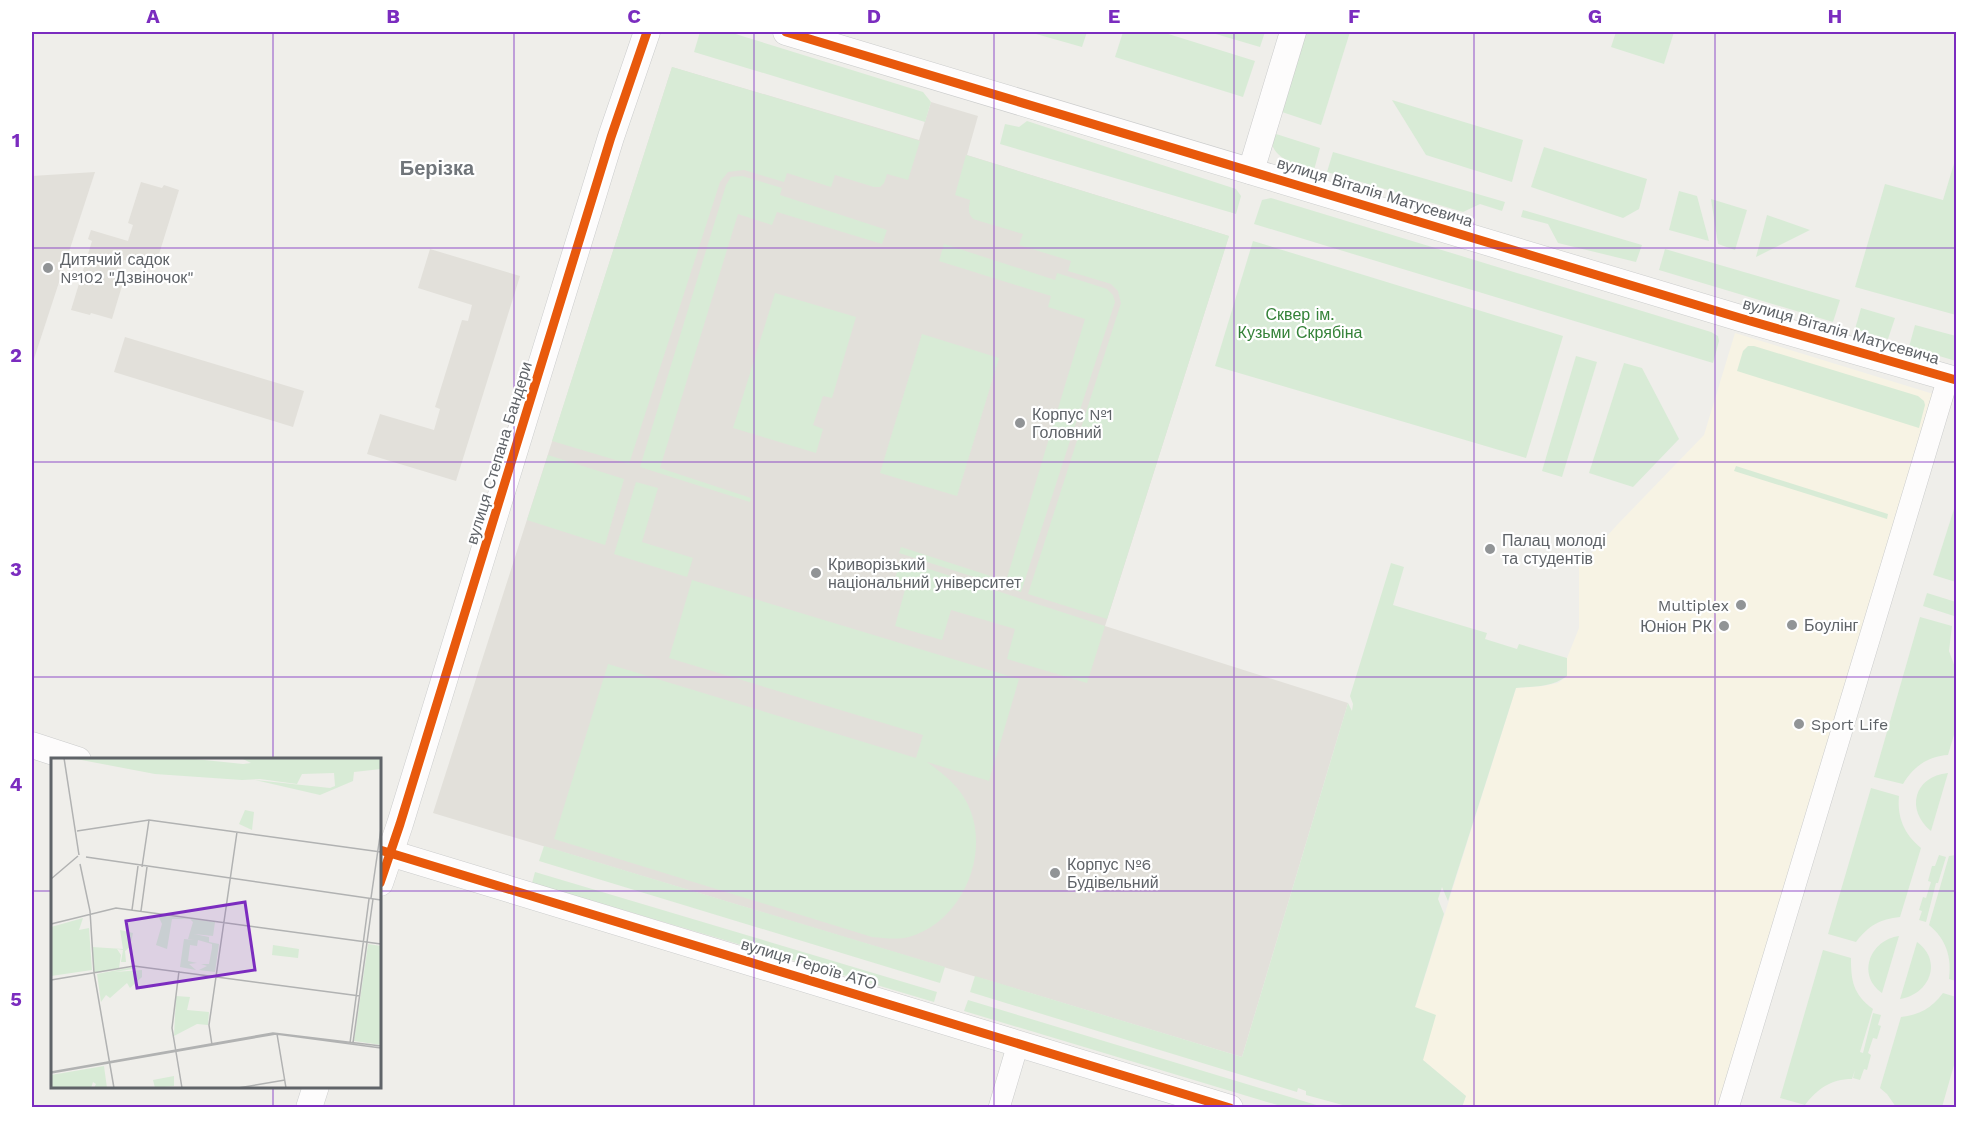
<svg xmlns="http://www.w3.org/2000/svg" width="1988" height="1139" font-family="'Work Sans',sans-serif">
	<rect width="100%" height="100%" fill="#efeeea"/>
	<path fill="#f7f3e4" d="M1735,333l208,64 -215,710h-266l4,-11 -43,-36 -8,-52 101,-320 27,-2 15,-3 9,-7v-18l12,-30v-61l38,-42 87,-90z"/>
	<g fill="#e2e0da">
		<path d="M672,67l247,73 12,-38 47,14 -11,39 262,81 -124,390 243,77 -106,354 -809,-244z"/>
		<path d="M95,172l-63,193v-189z"/>
		<path d="M141,182l21,6 2,-3 15,5 -24,77 -31,-7 -5,14 6,2 -13,43 -21,-6 -1,2 -19,-5 21,-69 -4,-2 3,-9 37,11 5,-16 -5,-2z"/>
		<path d="M430,249l90,27 -64,205 -89,-27 13,-40 54,16 6,-21 -5,-2 27,-87 6,1 4,-16 -54,-17z"/>
		<path d="M125,337l179,54 -11,36 -179,-55z"/>
	</g>
	<g fill="#d8ebd6">
		<path d="M700,32h29l194,60 8,10 -6,20 -231,-70z"/>
		<path d="M1029,32h58l-5,15z"/>
		<path d="M1123,32h39l93,29 -12,36 -128,-40z"/>
		<path d="M1209,32h56l-5,15z"/>
		<path d="M1305,32h45l-29,93 -42,-14z"/>
		<path d="M1616,32h58l-10,32 -53,-17z"/>
		<path d="M672,67l248,74 -12,39 -21,-6 -3,9 -4,4h-6l-39,-12 -4,12 -44,-14 -3,9 -40,-12 -16,2 -8,10 -91,282 -77,-23z"/>
		<path d="M1392,100l131,40 -11,42 -86,-27z"/>
		<path d="M1027,121l209,68 5,7 -5,18 -236,-70 5,-20 14,3z"/>
		<path d="M1273,133l47,15 -6,22c-14,-4 -38,-10 -42,-26 -1,-4 0,-7 1,-11z"/>
		<path d="M1544,147l103,32 -8,30 -16,9 -92,-31z"/>
		<path d="M1333,152l172,50 -3,9 -22,-7 -17,8 -136,-40z"/>
		<path d="M966,155l263,81 -122,383 -79,-25 93,-291 -3,-12 -7,-7 -43,-13 3,-10 -52,-16 4,-11 -50,-15c-6,-7 -4,-11 -3,-19l-15,-5z"/>
		<path d="M1956,157v158l-101,-28 30,-103 58,16z"/>
		<path d="M742,176l40,12 -2,7 107,35 -5,14 -105,-32 -5,13 -34,-11 -78,254 91,30 -1,4 -110,-35 86,-282 5,-8z"/>
		<path d="M1679,191l18,5 12,45 -40,-11z"/>
		<path d="M1271,198l440,134 7,4 1,5 -6,22 -459,-139 8,-24z"/>
		<path d="M1711,199l36,11 -12,40 -17,-6z"/>
		<path d="M1523,210l119,35 -6,17 -78,-19 -10,-19 -27,-7z"/>
		<path d="M1767,215l43,15 -54,27z"/>
		<path d="M1253,241l310,95 -37,122 -311,-92z"/>
		<path d="M944,244l111,36 2,-7 50,16 6,6 2,7 -94,290 -122,-39 2,-6 105,34 79,-262 -37,-12 3,-11 -112,-35z"/>
		<path d="M1665,249l175,51 -7,22 -174,-52z"/>
		<path d="M775,293l81,24 -24,81 -9,-2 -10,29 10,4 -7,24 -83,-25z"/>
		<path d="M1861,308l34,10 -7,21 -33,-10z"/>
		<path d="M1915,325l41,11v25l-47,-14z"/>
		<path d="M922,334l77,24 -42,138 -77,-23z"/>
		<path d="M1748,346h6l164,50 6,5 1,4 -6,23 -182,-57 6,-20z"/>
		<path d="M1576,356l21,6 -35,115 -20,-6z"/>
		<path d="M1624,363l18,5 37,71 -46,48 -44,-14z"/>
		<path d="M548,455l76,24 -19,66 -78,-25z"/>
		<path d="M1736,466l152,48 -1,5 -153,-48z"/>
		<path d="M636,482l22,6 -16,54 51,16 -6,19 -73,-23z"/>
		<path d="M1954,509l2,1v72l-23,-7z"/>
		<path d="M901,560l204,66 -18,57 -80,-24 8,-30 -64,-19 -9,30 -47,-14 11,-40 -12,-5z"/>
		<path d="M1391,563l13,4 -11,38 94,28 -2,6 32,10 2,-5 48,14v18c-16,12 -33,10 -51,12l-68,213 -6,-14 -4,12 6,15 -29,93 21,8 -13,45 43,36 -4,11h-112l-44,-12v-4l-8,-3 -1,4 -327,-100 5,-16 267,81 106,-354 4,8 1,-7 -3,-8z"/>
		<path d="M692,580l327,99 -30,102 -62,-19c15,11 29,21 39,39 27,49 -3,121 -57,136 -12,3 -25,1 -37,0l-318,-98 54,-175 308,94 7,-23 -254,-77z"/>
		<path d="M1927,593l29,9 -2,14 -31,-10z"/>
		<path d="M1920,617l32,9 -3,25 7,19v58l-8,27c-20,1 -35,12 -45,29l-29,-7z"/>
		<path d="M1948,773l-17,58c-26,-21 -17,-55 17,-58z"/>
		<path d="M1871,788l28,8c-2,21 5,38 22,52l-21,69c-20,2 -32,9 -44,25l-28,-8z"/>
		<path d="M544,846l401,121 -5,16 -401,-122z"/>
		<path d="M1939,855l7,2 -8,26h-2l-10,39 -7,-2 3,-9 -3,-1 4,-13 3,1 5,-16 -3,-1 4,-15h3z"/>
		<path d="M1956,855v126l-7,-2c3,-22 -3,-40 -20,-54l20,-69z"/>
		<path d="M535,872l402,120 -3,10 -402,-119z"/>
		<path d="M1899,936l-17,57c-26,-18 -12,-53 17,-57z"/>
		<path d="M1917,942c26,19 13,52 -17,57z"/>
		<path d="M1823,950l28,8c0,23 2,36 22,51l-13,43 3,1 10,-40 8,2 -3,10 3,1 -4,13 -4,-1 -5,15 3,2 -4,15 -3,-1 -4,11 -7,-2 2,-8 -3,9c-21,0 -35,10 -47,26l-25,-7z"/>
		<path d="M1943,993l13,4v61l-14,49h-46l-9,-13 -7,-6 21,-71c18,-2 31,-9 42,-24z"/>
		<path d="M968,1000l355,107h-39l-320,-96z"/>
	</g>
	<g fill="none" stroke-linecap="round" stroke-linejoin="round">
		<defs>
			<g id="minor">
				<path d="M999,1108l19,-64"/>
				<path d="M1728,1108l220,-730"/>
			</g>
			<g id="tertiary">
				<path d="M786,32l954,286 216,62"/>
				<path d="M1251,171l42,-139"/>
				<path d="M32,745l46,15"/>
				<path d="M380,850l850,258"/>
				<path d="M380,883l20,-59 211,-687 36,-105"/>
				<path d="M309,1108l7,-22"/>
			</g>
		</defs>
		<use href="#minor" stroke="#cbcccc" stroke-width="22"/>
		<use href="#tertiary" stroke="#cbcccc" stroke-width="27"/>
		<use href="#minor" stroke="#fdfcfc" stroke-width="21"/>
		<use href="#tertiary" stroke="#fdfcfc" stroke-width="26"/>
		<defs>
			<g id="cycleway">
				<path d="M786,32l954,286 216,62"/>
				<path d="M380,850l850,258"/>
				<path d="M380,883l20,-59 211,-687 36,-105"/>
			</g>
		</defs>
		<use href="#cycleway" stroke="#fff" stroke-width="13"/>
		<use href="#cycleway" stroke="#e8590c" stroke-width="9"/>
	</g>
	<path fill="none" stroke="#7b2cbf" stroke-width="1.5" stroke-opacity="0.55" d="M273,32v728M514,32v1076M754,32v1076M994,32v1076M1234,32v1076M1474,32v1076M1715,32v1076M32,248h1924M32,462h1924M32,677h1924M32,891h20M380,891h1576M273,1086v22"/>
	<g fill="#919496" stroke="#fff" stroke-width="2">
		<circle cx="48" cy="268" r="6"/>
		<circle cx="1020" cy="423" r="6"/>
		<circle cx="1490" cy="549" r="6"/>
		<circle cx="816" cy="573" r="6"/>
		<circle cx="1741" cy="605" r="6"/>
		<circle cx="1792" cy="625" r="6"/>
		<circle cx="1724" cy="626" r="6"/>
		<circle cx="1799" cy="724" r="6"/>
		<circle cx="1055" cy="873" r="6"/>
	</g>
	<g text-anchor="middle" dominant-baseline="central" stroke-width="4.5" stroke-linejoin="round" paint-order="stroke">
		<g font-size="16" fill="#5f6368" stroke="#fff">
			<text transform="translate(1375 192) rotate(17)">вулиця Віталія Матусевича</text>
			<text transform="translate(1841 331) rotate(16)">вулиця Віталія Матусевича</text>
			<text transform="translate(499 453) rotate(-73)">вулиця Степана Бандери</text>
			<text transform="translate(809 964) rotate(17)">вулиця Героїв АТО</text>
		</g>
		<g font-size="16" fill="#5f6368" stroke="#fff" text-anchor="start">
			<text x="60" y="259">Дитячий садок<tspan x="60" dy="18">№102 "Дзвіночок"</tspan></text>
			<text x="1032" y="414">Корпус №1<tspan x="1032" dy="18">Головний</tspan></text>
			<text x="1502" y="540">Палац молоді<tspan x="1502" dy="18">та студентів</tspan></text>
			<text x="828" y="564">Криворізький<tspan x="828" dy="18">національний університет</tspan></text>
			<text x="1729" y="605" text-anchor="end">Multiplex</text>
			<text x="1804" y="625">Боулінг</text>
			<text x="1712" y="626" text-anchor="end">Юніон РК</text>
			<text x="1811" y="724">Sport Life</text>
			<text x="1067" y="864">Корпус №6<tspan x="1067" dy="18">Будівельний</tspan></text>
		</g>
		<g font-size="16" fill="#348238" stroke="#fff">
			<text x="1300" y="314">Сквер ім.<tspan x="1300" dy="18">Кузьми Скрябіна</tspan></text>
		</g>
		<g font-size="20" font-weight="bold" fill="#70757a" stroke="#fff">
			<text x="437" y="168">Берізка</text>
		</g>
	</g>
	<g transform="translate(51 758)">
		<rect width="330" height="330" fill="#efeeea"/>
		<path d="M20,0h114l58,6 8,-1 -10,-5h140v11l-27,3 -1,9 -33,14 -65,-15 75,8 5,-2 -1,-13 -32,1 -5,10 -37,-5 -18,1 -87,-6zM194,52l9,2 -2,18 -13,-6zM107,157l31,4h-17l-5,30 -11,-4 6,-21zM32,160l-4,12 10,-2 3,42 -41,6v-49zM139,161l25,3 -2,14 -19,-2 15,3v5l10,2 -4,28 -16,-2 8,-4 -6,-2h8l3,-16 -6,-1 6,1v-4l-14,-4 -1,6 -7,-1 -2,16 9,2 -8,1 7,6 -16,-3 4,-28 10,1 -6,-1 5,-17zM69,172l13,3 -3,14 -5,4 1,11h-5l2,-12 -6,-1 4,6 -2,13 -25,5 -2,-26 31,2zM317,186l13,2v99l-27,-4zM222,187l26,4 -1,9 -26,-3zM82,209l5,1 -23,4 27,-2v7l-12,11 -3,-5 -17,15 -4,-3 -5,7 -4,-28zM125,238l14,1 -3,13 22,2 -1,13 -11,-1 -23,12zM53,308l3,22h-13l2,-4 -3,-2 -2,6h-40v-13zM123,318v10l-19,2 -2,-8z" fill="#d8ebd6"/>
		<path fill="none" stroke="#b1b2b2" stroke-width="1.5" d="M13,0l15,97M26,73l72,-11 232,32M35,99l295,43M29,106l10,47 4,62 20,115M91,109l7,-47M0,121l27,-23M320,140l10,-69M81,152l6,-44M90,153l6,-44M0,166l65,-16 265,36M128,213l-7,57 10,60M0,222l83,-14 226,30M226,276l9,54M299,285l19,-144M302,285l20,-144M161,287l-3,-20 28,-193M0,314l222,-39 108,13M0,315l225,-39 105,14M187,330l47,-8"/>
		<path fill="#7b2cbf" fill-opacity="0.15" stroke="#7b2cbf" stroke-width="3" d="M194,144l10,68 -118,18 -11,-67z"/>
		<rect width="330" height="330" fill="none" stroke="#5f6368" stroke-width="3"/>
	</g>
	<rect width="1988" height="1139" fill="none" stroke="#ffffff" stroke-width="66"/>
	<rect x="33" y="33" width="1922" height="1073" fill="none" stroke="#7b2cbf" stroke-width="2"/>
	<g font-size="20" text-anchor="middle" font-weight="bold" fill="#7b2cbf">
		<text x="153" y="23">A</text>
		<text x="393" y="23">B</text>
		<text x="634" y="23">C</text>
		<text x="874" y="23">D</text>
		<text x="1114" y="23">E</text>
		<text x="1354" y="23">F</text>
		<text x="1595" y="23">G</text>
		<text x="1835" y="23">H</text>
		<text x="16" y="147">1</text>
		<text x="16" y="362">2</text>
		<text x="16" y="576">3</text>
		<text x="16" y="791">4</text>
		<text x="16" y="1006">5</text>
	</g>
</svg>
